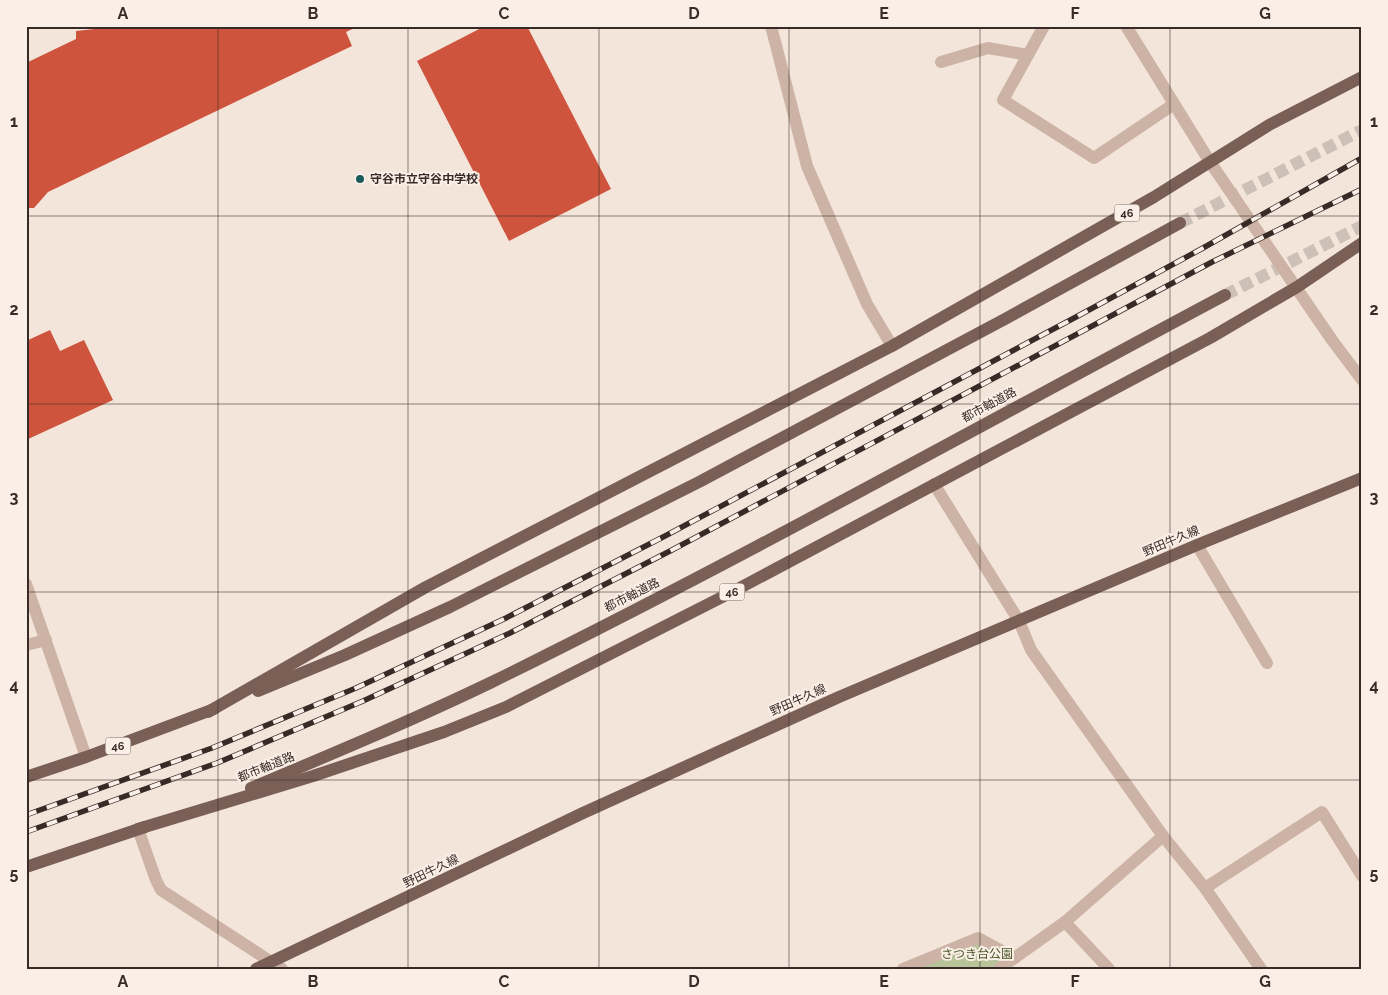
<svg xmlns="http://www.w3.org/2000/svg" width="1388" height="995" font-family="Raleway,'Noto Sans JP',sans-serif">
	<rect width="100%" height="100%" fill="#f3e5da"/>
	<path fill="#b8c399" d="M978,938l37,20 -16,11h-96z"/>
	<g fill="#ce543d">
		<path d="M122,26h237l-13,6 6,14 -304,146 -14,16h-8v-145l50,-24v-8z"/>
		<path d="M485,26h42l84,163 -102,52 -92,-180z"/>
		<path d="M50,330l10,21 24,-11 29,60 -87,40v-99z"/>
	</g>
	<g fill="none" stroke-linecap="round" stroke-linejoin="round">
		<g stroke="#cdc0b6" stroke-width="12" stroke-dasharray="12 6" stroke-linecap="butt">
			<path d="M1180,223l182,-93"/>
			<path d="M1225,295l137,-69"/>
		</g>
		<g stroke="#ccb3a5" stroke-width="12">
			<path d="M771,26l36,140 60,138 25,42"/>
			<path d="M1044,26l-41,74 91,58 80,-54"/>
			<path d="M1126,26l84,136 122,178 30,40"/>
			<path d="M941,62l47,-14 40,7"/>
			<path d="M934,484l85,137 12,29 132,186 42,52 56,81"/>
			<path d="M1197,545l70,118"/>
			<path d="M26,584l60,173"/>
			<path d="M26,645l20,-5"/>
			<path d="M138,829l18,51 5,10 121,79"/>
			<path d="M1205,888l117,-76 40,64"/>
			<path d="M1065,922l44,47"/>
			<path d="M903,969l75,-31 37,20"/>
			<path d="M999,969l66,-47 98,-86"/>
		</g>
		<g stroke="#7a5f57" stroke-width="12">
			<path d="M258,691l87,-36 105,-48 249,-125 306,-163 175,-96"/>
			<path d="M208,712l218,-125 466,-241 262,-149 115,-72 93,-48"/>
			<path d="M26,777l60,-20 128,-48"/>
			<path d="M251,788c81,-34 162,-68 241,-106 248,-122 489,-257 733,-387"/>
			<path d="M138,829l175,-53 131,-44 62,-25 228,-116 476,-253 87,-51 65,-44"/>
			<path d="M26,867l119,-40"/>
			<path d="M256,969l327,-156 256,-116 358,-152 165,-67"/>
		</g>
		<defs>
			<g id="rail">
				<path d="M26,815l186,-67 144,-60 150,-70 159,-82 411,-219 127,-69 159,-90"/>
				<path d="M26,832l191,-69 146,-62 147,-68 162,-83 540,-288 150,-73"/>
			</g>
		</defs>
		<use href="#rail" stroke="#372a27" stroke-width="5.5"/>
		<use href="#rail" stroke="#faefe6" stroke-width="4" stroke-dasharray="11" stroke-linecap="butt"/>
	</g>
	<path fill="none" stroke="#372a27" stroke-width="1" stroke-opacity="0.55" d="M218,26v943M408,26v943M599,26v943M789,26v943M980,26v943M1170,26v943M26,216h1336M26,404h1336M26,592h1336M26,780h1336"/>
	<circle fill="#1a5b5a" stroke="#faefe6" stroke-width="2" cx="360" cy="179" r="5"/>
	<g text-anchor="middle" dominant-baseline="central" stroke-width="4" stroke-linejoin="round" paint-order="stroke">
		<g fill="#faefe6" stroke="#726560" stroke-width="1">
			<rect x="1114.5" y="204.5" width="25" height="17" rx="4"/>
			<rect x="719.5" y="583.5" width="25" height="17" rx="4"/>
			<rect x="105.5" y="737.5" width="25" height="17" rx="4"/>
		</g>
		<g font-size="11" font-weight="bold" fill="#372a27">
			<text x="1127" y="213">46</text>
			<text x="732" y="592">46</text>
			<text x="118" y="746">46</text>
		</g>
		<g font-size="12" font-weight="bold" fill="#372a27" stroke="#faefe6" text-anchor="start">
			<text x="370" y="179">守谷市立守谷中学校</text>
		</g>
		<g font-size="12" fill="#372a27" stroke="#faefe6">
			<text transform="translate(989 405) rotate(-28)">都市軸道路</text>
			<text transform="translate(1171 541) rotate(-23)">野田牛久線</text>
			<text transform="translate(632 595) rotate(-27)">都市軸道路</text>
			<text transform="translate(798 700) rotate(-24)">野田牛久線</text>
			<text transform="translate(266 767) rotate(-22)">都市軸道路</text>
			<text transform="translate(431 871) rotate(-26)">野田牛久線</text>
		</g>
		<g font-size="12" fill="#4a5729" stroke="#faefe6">
			<text x="977" y="954">さつき台公園</text>
		</g>
	</g>
	<rect width="1388" height="995" fill="none" stroke="#faefe6" stroke-width="55"/>
	<rect x="28" y="28" width="1332" height="940" fill="none" stroke="#372a27" stroke-width="2"/>
	<g font-size="16" text-anchor="middle" font-weight="bold" fill="#372a27">
		<text x="123" y="19">A</text>
		<text x="313" y="19">B</text>
		<text x="504" y="19">C</text>
		<text x="694" y="19">D</text>
		<text x="884" y="19">E</text>
		<text x="1075" y="19">F</text>
		<text x="1265" y="19">G</text>
		<text x="14" y="127">1</text>
		<text x="1374" y="127">1</text>
		<text x="14" y="315">2</text>
		<text x="1374" y="315">2</text>
		<text x="14" y="503">3</text>
		<text x="1374" y="503">3</text>
		<text x="14" y="691">4</text>
		<text x="1374" y="691">4</text>
		<text x="14" y="879">5</text>
		<text x="1374" y="879">5</text>
		<text x="123" y="987">A</text>
		<text x="313" y="987">B</text>
		<text x="504" y="987">C</text>
		<text x="694" y="987">D</text>
		<text x="884" y="987">E</text>
		<text x="1075" y="987">F</text>
		<text x="1265" y="987">G</text>
	</g>
</svg>
